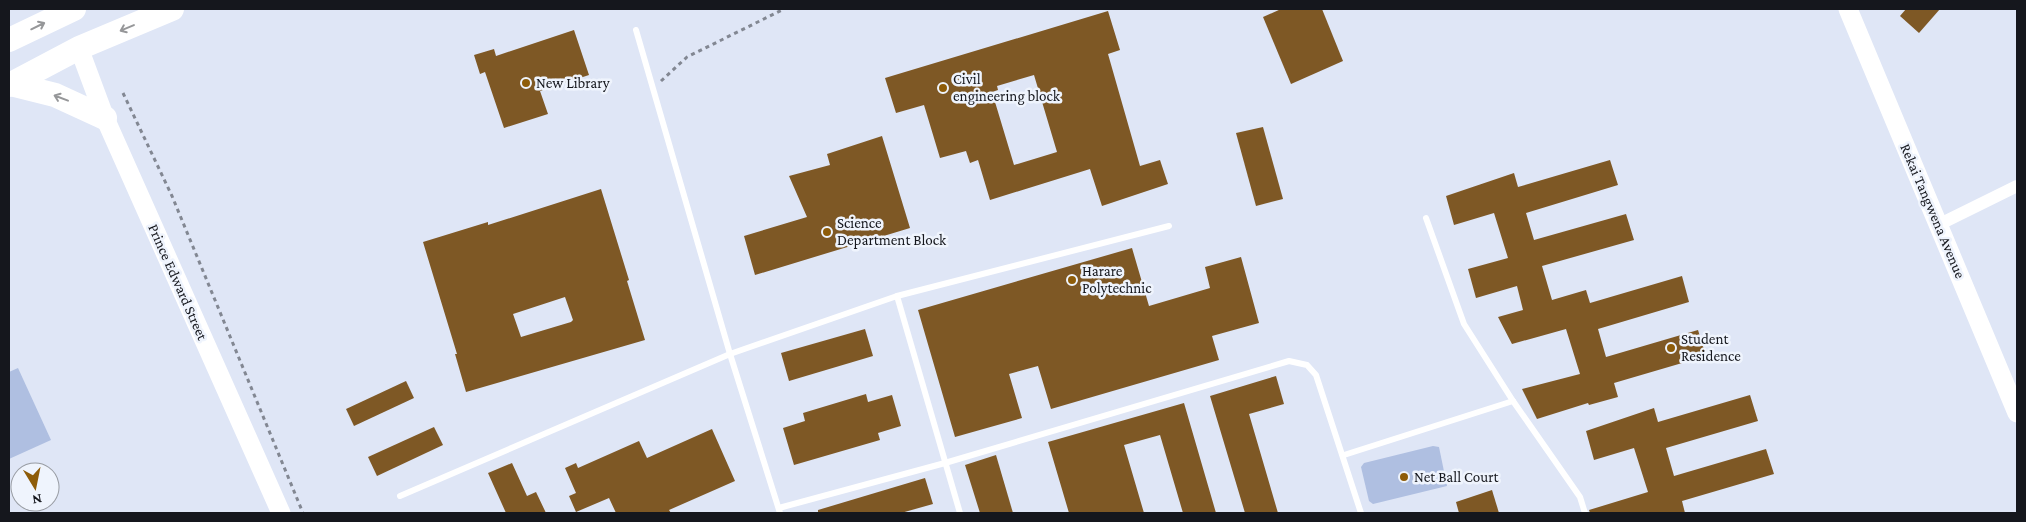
<svg xmlns="http://www.w3.org/2000/svg" width="2026" height="522" font-family="'Crimson Pro',serif">
	<rect width="100%" height="100%" fill="#dfe6f6"/>
	<g fill="#afbfe1">
		<path d="M18,368l33,72 -42,19v-87z"/>
		<path d="M1433,446l6,1 8,39 -74,18 -4,-3 -8,-34 3,-4z"/>
	</g>
	<g fill="#7e5825" fill-rule="evenodd">
		<path d="M1281,9h41l21,52 -52,23 -28,-67z"/>
		<path d="M1906,9h34l-21,24 -19,-17z"/>
		<path d="M1108,11l12,39 -12,4 32,112 20,-6 8,24 -66,22 -12,-37 -100,31 -12,-40 -8,3 -4,-12 -26,7 -16,-53 -28,8 -11,-35zM1034,75l23,77 -43,13 -22,-73 6,-2 -1,-4z"/>
		<path d="M574,30l15,45 -49,16 8,23 -44,14 -19,-56 -5,2 -6,-19 20,-6 2,7z"/>
		<path d="M1263,127l20,72 -27,7 -20,-73z"/>
		<path d="M882,136l28,92 -155,47 -11,-39 63,-19 -18,-41 41,-11 -3,-11z"/>
		<path d="M1610,160l8,25 -92,28 8,27 92,-26 8,26 -92,26 10,34 34,-10 4,13 92,-27 7,26 -91,27 8,28 92,-27 8,26 -92,27 4,14 -29,8 -1,-2 -51,16 -15,-30 58,-15 -14,-45 -54,15 -14,-27 25,-7 -6,-24 -41,12 -8,-29 40,-11 -14,-45 -40,12 -8,-29 68,-23 4,14z"/>
		<path d="M601,189l28,91 -2,1 18,59 -179,52 -11,-38h2l-34,-112 65,-20v3zM565,297l8,23 -2,2 -50,15 -8,-23z"/>
		<path d="M1132,248l17,58 61,-18 -5,-21 36,-10 18,66 -47,13 7,24 -168,49 -13,-43 -29,8 13,44 -67,19 -37,-127z"/>
		<path d="M865,329l8,27 -84,25 -8,-28z"/>
		<path d="M1276,376l8,28 -35,10 29,99h-33l-35,-117z"/>
		<path d="M406,381l8,17 -60,28 -8,-17z"/>
		<path d="M866,394l2,8 24,-7 9,31 -23,7 2,7 -86,25 -11,-37 22,-7 -2,-8z"/>
		<path d="M1750,395l8,26 -92,27 8,28 92,-27 8,25 -92,27 3,12h-95l-1,-3 59,-18 -14,-44 -40,12 -8,-29 68,-23 4,14z"/>
		<path d="M1184,403l32,110h-33l-23,-78 -36,10 20,68h-75l-21,-71z"/>
		<path d="M434,427l9,18 -66,31 -9,-19z"/>
		<path d="M712,429l23,52 -66,29 2,3h-55l-7,-15 -33,14 -7,-16 7,-3 -11,-25 11,-5 2,5 61,-27 8,17z"/>
		<path d="M996,455l17,58h-33l-15,-48z"/>
		<path d="M512,463l15,33 9,-4 10,21h-40l-18,-40z"/>
		<path d="M925,478l8,26 -32,9h-83v-3z"/>
		<path d="M1492,490l7,23h-40l-3,-11z"/>
	</g>
	<g fill="none" stroke-linecap="round" stroke-linejoin="round">
		<g stroke="#828792" stroke-width="3" stroke-dasharray="4 4" stroke-linecap="butt">
			<path d="M661,81l26,-24 97,-48"/>
			<path d="M123,93l49,103 131,317"/>
		</g>
		<g stroke="#fff" stroke-width="6">
			<path d="M636,30l94,324 50,159"/>
			<path d="M1426,218l38,106 49,77 67,96 5,16"/>
			<path d="M897,296l63,217"/>
			<path d="M1344,455l169,-54"/>
			<path d="M400,496l330,-142 167,-58 272,-70"/>
			<path d="M779,508l166,-45 344,-102 18,4 9,10 45,138"/>
		</g>
		<path stroke="#fff" stroke-width="12" d="M1938,225l79,-39"/>
		<g stroke="#fff" stroke-width="19">
			<path d="M1848,9l169,404"/>
			<path d="M79,48l26,70 176,395"/>
		</g>
		<g stroke="#fff" stroke-width="24">
			<path d="M9,40l65,-31"/>
			<path d="M11,84l44,11 50,23"/>
			<path d="M9,85l70,-37 93,-39"/>
		</g>
	</g>
	<defs><path id="oneway-shaft" d="M-6 0H5M1.5-3L5.5 0L1.5 3" fill="none" stroke-width="1.6" stroke-linecap="round" stroke-linejoin="round" transform="scale(1.25)"/></defs>
	<g stroke="#969799">
		<use href="#oneway-shaft" transform="translate(38 26) rotate(-26)"/>
		<use href="#oneway-shaft" transform="translate(127 28) rotate(157)"/>
		<use href="#oneway-shaft" transform="translate(61 98) rotate(-159)"/>
	</g>
	<g fill="#8e5c09" stroke="#eff4fd" stroke-width="2">
		<circle cx="526" cy="83" r="5"/>
		<circle cx="943" cy="88" r="5"/>
		<circle cx="827" cy="232" r="5"/>
		<circle cx="1072" cy="280" r="5"/>
		<circle cx="1671" cy="348" r="5"/>
		<circle cx="1404" cy="477" r="5"/>
	</g>
	<g text-anchor="middle" dominant-baseline="central" stroke-width="5" stroke-linejoin="round" paint-order="stroke">
		<g font-size="15" fill="#15171d" stroke="#eff4fd" text-anchor="start">
			<text x="953" y="79">Civil<tspan x="953" dy="17">engineering block</tspan></text>
			<text x="536" y="83">New Library</text>
			<text x="837" y="223">Science<tspan x="837" dy="17">Department Block</tspan></text>
			<text x="1082" y="271">Harare<tspan x="1082" dy="17">Polytechnic</tspan></text>
			<text x="1681" y="339">Student<tspan x="1681" dy="17">Residence</tspan></text>
			<text x="1414" y="477">Net Ball Court</text>
		</g>
		<g font-size="15" fill="#15171d" stroke="#eff4fd">
			<text transform="translate(1933 211) rotate(67)">Rekai Tangwena Avenue</text>
			<text transform="translate(178 282) rotate(66)">Prince Edward Street</text>
		</g>
	</g>
	<rect width="2026" height="522" fill="none" stroke="#15171d" stroke-width="20"/>
	<g transform="translate(35 487) rotate(170)"><circle r="24" fill="#eff4fd" stroke="#989ca3"/>
	<path d="M0-4L9 19L0 12L-9 19Z" fill="#8e5c09"/>
	<text y="-8" font-size="14" font-weight="bold" text-anchor="middle" fill="#15171d">N</text>
	</g>
</svg>
